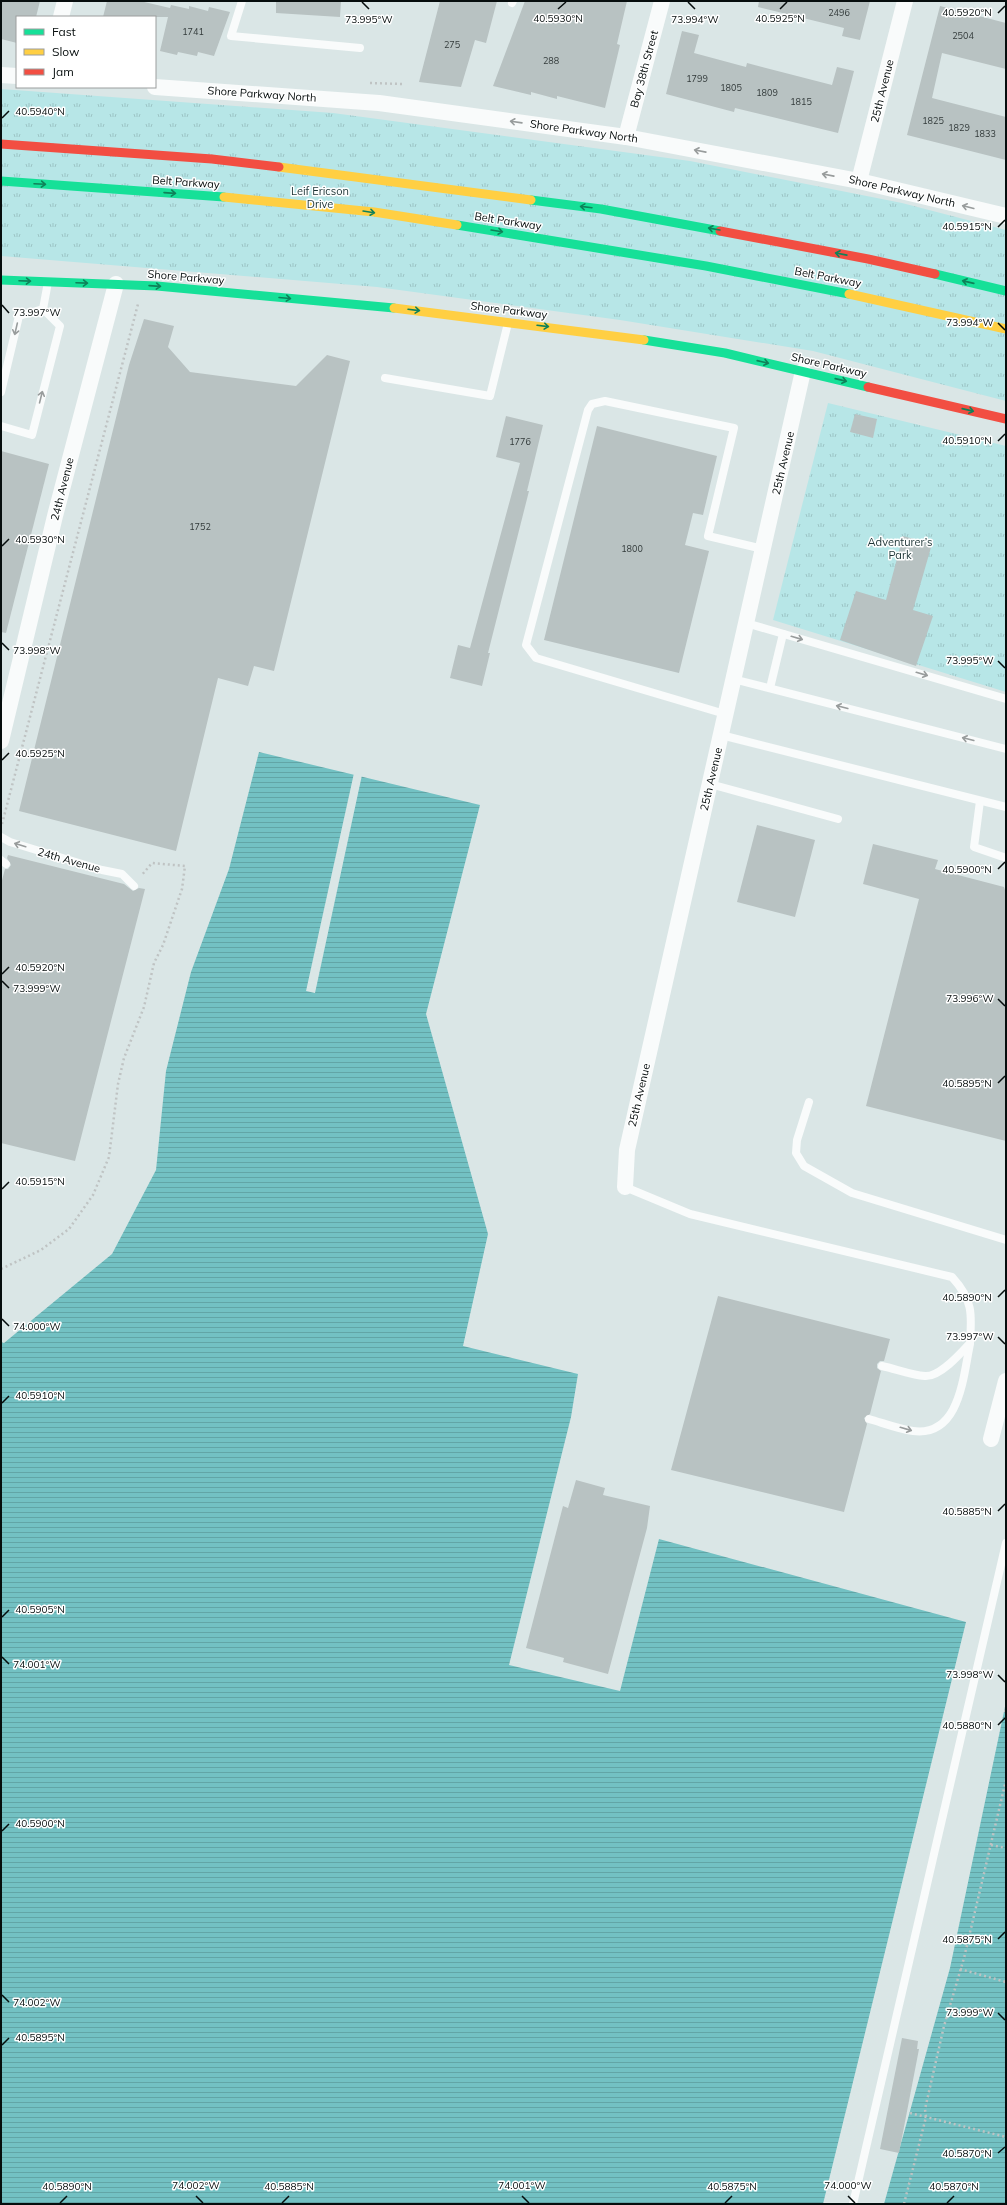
<svg xmlns="http://www.w3.org/2000/svg" width="1007" height="2205" font-family="Mulish,sans-serif">
	<defs>
		<pattern id="park-tufts" width="24" height="20" patternUnits="userSpaceOnUse"><rect width="24" height="20" fill="#b7e6e7"/><path d="M3 7l-1-3M5 7V3M7 7l1-3M15 17l-1-3M17 17v-4M19 17l1-3" fill="none" stroke="#9cc4c5"/></pattern>
		<pattern id="water-rules" width="6" height="5" patternUnits="userSpaceOnUse"><rect width="6" height="5" fill="#73c1c3"/><path d="M0 2.5h6" fill="none" stroke="#62a5a6"/></pattern>
	</defs>
	<rect width="100%" height="100%" fill="#dae6e6"/>
	<g fill="url(#park-tufts)">
		<path d="M1,89l332,24 357,48 212,42 104,27v171l-193,-50 -193,-31 -243,-33 -376,-31z"/>
		<path d="M828,403l178,43v246l-233,-72z"/>
	</g>
	<g fill="url(#water-rules)">
		<path d="M259,752l221,53 -54,209 62,220 -25,112 115,28 -7,43 -62,248 111,26 39,-152 307,83 -143,582h-822v-862l3,1 108,-89 44,-84 10,-99 25,-99 38,-103z"/>
		<path d="M1006,1702v502h-122l66,-236z"/>
	</g>
	<path fill="#dae6e6" d="M354,773l8,2 -47,218 -9,-2z"/>
	<g fill="#b8c2c2">
		<path d="M1,1h39l-4,16h-19v26l-16,-4z"/>
		<path d="M107,1h33l30,7 1,-3 18,4v-3l19,5 1,-4 21,5 -16,44 -16,-4 -1,4 -19,-4 -1,3 -17,-4 8,-34h-65z"/>
		<path d="M276,1h65l-1,16 -64,-4z"/>
		<path d="M440,1h57l-11,42 -11,-3 -14,47 -42,-5z"/>
		<path d="M525,1h102l-10,43 3,1 -15,63 -48,-12v3l-26,-7v3l-38,-9z"/>
		<path d="M759,1h111l-10,39 -18,-4 2,-8 -86,-21z"/>
		<path d="M940,6l66,17v46l-64,-16 -10,45 74,19v43l-99,-25z"/>
		<path d="M682,31l17,4 -5,18 52,14 1,-4 85,22 5,-18 17,4 -16,62 -103,-25 -1,4 -68,-18z"/>
		<path d="M144,319l30,7 -6,21 22,25 106,14 31,-31 23,6 -76,310 -20,-5 -6,20 -30,-8 -42,173 -157,-40 110,-446z"/>
		<path d="M855,414l22,5 -4,19 -23,-6z"/>
		<path d="M506,416l37,9 -16,66h2l-41,162h2l-8,33 -32,-8 8,-33 12,3 50,-185 -24,-6z"/>
		<path d="M597,426l120,30 -14,59 -10,-2 -8,32 24,6 -30,122 -135,-33z"/>
		<path d="M1,451l48,13 -43,169 -5,-1z"/>
		<path d="M903,536l29,8 -19,66 20,6 -17,50 -76,-26 16,-49 30,9z"/>
		<path d="M757,825l58,15 -20,77 -58,-15z"/>
		<path d="M873,844l65,16 -3,9 69,18 2,6v248l-140,-35 53,-207 -56,-15z"/>
		<path d="M8,855l116,29 9,7 6,-3 6,1 -70,272 -74,-18v-259l4,-15h3l3,-4 -4,-7z"/>
		<path d="M718,1296l172,43 -6,22h-4l-3,3v4l4,3 -11,43 -6,4 3,6 -23,88 -173,-42z"/>
		<path d="M576,1480l29,8 -2,7 47,11 -3,22 -39,146 -45,-12 1,-4 -38,-10 37,-142 5,2z"/>
		<path d="M902,2038l16,3 -1,8h2l-20,104 -19,-4z"/>
	</g>
	<g fill="none" stroke-linecap="round" stroke-linejoin="round">
		<g stroke="#bfc3c3" stroke-width="2.5" stroke-dasharray="2 3" stroke-linecap="butt">
			<path d="M370,83l32,1"/>
			<path d="M2,824l136,-520"/>
			<path d="M1,1269l40,-19 28,-21 24,-34 16,-38 9,-73 6,-26 20,-51 10,-44 9,-18 19,-56 3,-23 -33,-3 -11,13"/>
			<path d="M1004,1711h2"/>
			<path d="M991,1845l15,3"/>
			<path d="M960,1969l46,13"/>
			<path d="M910,2113l96,24"/>
			<path d="M904,2204l22,-87 -1,-8 19,-83 20,-68 42,-178"/>
		</g>
		<g stroke="#f9fbfb" stroke-width="8">
			<path d="M242,1l-11,35 129,12"/>
			<path d="M512,3l1,-2"/>
			<path d="M43,309l5,-27"/>
			<path d="M385,378l105,18 18,-73"/>
			<path d="M1,392l18,-76 24,-7"/>
			<path d="M1,426l31,9 28,-109 -17,-17"/>
			<path d="M746,623l260,76"/>
			<path d="M733,679l273,70"/>
			<path d="M770,688l13,-54"/>
			<path d="M725,714l-189,-56 -10,-13 62,-235 4,-6 13,-3 129,27 -26,108 55,13"/>
			<path d="M721,735l285,72"/>
			<path d="M710,784l128,35"/>
			<path d="M980,801l-6,46 32,11"/>
			<path d="M1,837l9,5 92,28 20,4 12,12"/>
			<path d="M1,860l5,4"/>
			<path d="M809,1102l-12,38 -1,13 8,13 48,27 154,47"/>
			<path d="M625,1187l65,27 262,63c21,23 20,37 18,66 -9,10 -30,34 -45,33 -14,-1 -29,-7 -43,-10"/>
			<path d="M869,1419c14,4 29,10 44,12 47,6 50,-54 57,-87"/>
			<path d="M853,2204l153,-661"/>
		</g>
		<g stroke="#f9fbfb" stroke-width="16">
			<path d="M61,17l4,-16"/>
			<path d="M1,75l16,1"/>
			<path d="M155,87l224,16 247,34 233,44 147,35"/>
			<path d="M626,137l36,-136"/>
			<path d="M859,181l46,-180"/>
			<path d="M1,741l54,-225 61,-232"/>
			<path d="M625,1187l2,-37 176,-779"/>
			<path d="M991,1439l15,-58"/>
		</g>
		<g stroke="#16e098" stroke-width="9">
			<path d="M1,181l223,16"/>
			<path d="M531,200l70,9 119,22"/>
			<path d="M457,225l249,41 143,28"/>
			<path d="M935,274l71,17"/>
			<path d="M1,280l156,6 237,22"/>
			<path d="M644,340l81,13 143,34"/>
		</g>
		<g stroke="#ffcf43" stroke-width="9">
			<path d="M279,167l252,33"/>
			<path d="M224,197l150,15 83,13"/>
			<path d="M849,294l157,35"/>
			<path d="M394,308l250,32"/>
		</g>
		<g stroke="#f24e42" stroke-width="9">
			<path d="M1,144l211,15 67,8"/>
			<path d="M720,231l148,28 67,15"/>
			<path d="M868,387l138,32"/>
		</g>
	</g>
	<defs><path id="oneway-shaft" d="M-6 0H5M1.5-3L5.5 0L1.5 3" fill="none" stroke-width="1.6" stroke-linecap="round" stroke-linejoin="round"/></defs>
	<g stroke="#989c9c">
		<use href="#oneway-shaft" transform="translate(516 122) rotate(-172)"/>
		<use href="#oneway-shaft" transform="translate(700 151) rotate(-169)"/>
		<use href="#oneway-shaft" transform="translate(828 175) rotate(-169)"/>
		<use href="#oneway-shaft" transform="translate(968 207) rotate(-166)"/>
		<use href="#oneway-shaft" transform="translate(16 329) rotate(103)"/>
		<use href="#oneway-shaft" transform="translate(41 397) rotate(-76)"/>
		<use href="#oneway-shaft" transform="translate(797 638) rotate(16)"/>
		<use href="#oneway-shaft" transform="translate(922 674) rotate(16)"/>
		<use href="#oneway-shaft" transform="translate(842 707) rotate(-166)"/>
		<use href="#oneway-shaft" transform="translate(968 739) rotate(-166)"/>
		<use href="#oneway-shaft" transform="translate(20 845) rotate(-163)"/>
		<use href="#oneway-shaft" transform="translate(906 1429) rotate(16)"/>
	</g>
	<g stroke="#0f8159">
		<use href="#oneway-shaft" transform="translate(40 184) rotate(3)"/>
		<use href="#oneway-shaft" transform="translate(170 193) rotate(4)"/>
		<use href="#oneway-shaft" transform="translate(586 207) rotate(-173)"/>
		<use href="#oneway-shaft" transform="translate(369 212) rotate(9)"/>
		<use href="#oneway-shaft" transform="translate(714 229) rotate(-170)"/>
		<use href="#oneway-shaft" transform="translate(497 231) rotate(9)"/>
		<use href="#oneway-shaft" transform="translate(841 254) rotate(-169)"/>
		<use href="#oneway-shaft" transform="translate(25 281) rotate(2)"/>
		<use href="#oneway-shaft" transform="translate(968 282) rotate(-167)"/>
		<use href="#oneway-shaft" transform="translate(82 283) rotate(2)"/>
		<use href="#oneway-shaft" transform="translate(155 286) rotate(4)"/>
		<use href="#oneway-shaft" transform="translate(285 298) rotate(5)"/>
		<use href="#oneway-shaft" transform="translate(414 310) rotate(7)"/>
		<use href="#oneway-shaft" transform="translate(543 326) rotate(7)"/>
		<use href="#oneway-shaft" transform="translate(763 362) rotate(13)"/>
		<use href="#oneway-shaft" transform="translate(841 380) rotate(13)"/>
		<use href="#oneway-shaft" transform="translate(968 410) rotate(13)"/>
	</g>
	<path fill="none" stroke="#060d0d" stroke-width="1.5" d="M362,2l7,7M688,2l7,7M558,9l8,-7M780,9l7,-7M998,13l7,-7M2,118l7,-7M998,227l7,-7M2,305l7,8M998,323l7,7M998,441l7,-7M2,546l7,-7M2,643l7,7M998,661l7,7M2,760l7,-7M998,869l7,-7M2,974l7,-7M2,981l7,7M998,999l7,7M998,1083l7,-7M2,1189l7,-7M998,1297l7,-7M2,1319l7,7M998,1337l7,7M2,1403l7,-7M998,1511l7,-7M2,1617l7,-7M2,1657l7,7M998,1675l7,7M998,1725l7,-7M2,1831l7,-7M998,1939l7,-7M2,1995l7,7M998,2013l7,7M2,2045l7,-7M998,2153l7,-6M196,2196l7,7M522,2196l7,7M848,2196l7,7M60,2203l7,-7M282,2203l7,-7M725,2203l7,-7M947,2203l7,-7"/>
	<g text-anchor="middle" dominant-baseline="central" stroke-width="3" stroke-linejoin="round" paint-order="stroke">
		<g font-size="9" fill="#323a3a">
			<text x="839" y="12">2496</text>
			<text x="193" y="31">1741</text>
			<text x="963" y="35">2504</text>
			<text x="452" y="44">275</text>
			<text x="551" y="60">288</text>
			<text x="697" y="78">1799</text>
			<text x="731" y="87">1805</text>
			<text x="767" y="92">1809</text>
			<text x="801" y="101">1815</text>
			<text x="933" y="120">1825</text>
			<text x="959" y="127">1829</text>
			<text x="985" y="133">1833</text>
			<text x="520" y="441">1776</text>
			<text x="200" y="526">1752</text>
			<text x="632" y="548">1800</text>
		</g>
		<g font-size="11" fill="#060d0d" stroke="#fff">
			<text transform="translate(644 69) rotate(-75)">Bay 38th Street</text>
			<text transform="translate(882 91) rotate(-76)">25th Avenue</text>
			<text transform="translate(262 94) rotate(4)">Shore Parkway North</text>
			<text transform="translate(584 131) rotate(8)">Shore Parkway North</text>
			<text transform="translate(186 182) rotate(4)">Belt Parkway</text>
			<text transform="translate(902 191) rotate(13)">Shore Parkway North</text>
			<text transform="translate(508 221) rotate(9)">Belt Parkway</text>
			<text transform="translate(186 277) rotate(5)">Shore Parkway</text>
			<text transform="translate(828 277) rotate(11)">Belt Parkway</text>
			<text transform="translate(509 310) rotate(7)">Shore Parkway</text>
			<text transform="translate(829 365) rotate(13)">Shore Parkway</text>
			<text transform="translate(783 463) rotate(-77)">25th Avenue</text>
			<text transform="translate(62 489) rotate(-76)">24th Avenue</text>
			<text transform="translate(711 779) rotate(-77)">25th Avenue</text>
			<text transform="translate(69 860) rotate(16)">24th Avenue</text>
			<text transform="translate(639 1095) rotate(-77)">25th Avenue</text>
		</g>
		<g font-size="11" fill="#1c3435" stroke="#fff">
			<text x="320" y="191">Leif Ericson<tspan x="320" dy="13">Drive</tspan></text>
			<text x="900" y="542">Adventurer’s<tspan x="900" dy="13">Park</tspan></text>
		</g>
	</g>
	<g font-size="10" text-anchor="middle" fill="#060d0d" stroke="#fff" stroke-width="3" stroke-linejoin="round" paint-order="stroke">
		<text x="967" y="16">40.5920°N</text>
		<text x="558" y="22">40.5930°N</text>
		<text x="780" y="22">40.5925°N</text>
		<text x="369" y="23">73.995°W</text>
		<text x="695" y="23">73.994°W</text>
		<text x="40" y="115">40.5940°N</text>
		<text x="967" y="230">40.5915°N</text>
		<text x="37" y="316">73.997°W</text>
		<text x="970" y="326">73.994°W</text>
		<text x="967" y="444">40.5910°N</text>
		<text x="40" y="543">40.5930°N</text>
		<text x="37" y="654">73.998°W</text>
		<text x="970" y="664">73.995°W</text>
		<text x="40" y="757">40.5925°N</text>
		<text x="967" y="873">40.5900°N</text>
		<text x="40" y="971">40.5920°N</text>
		<text x="37" y="992">73.999°W</text>
		<text x="970" y="1002">73.996°W</text>
		<text x="967" y="1087">40.5895°N</text>
		<text x="40" y="1185">40.5915°N</text>
		<text x="967" y="1301">40.5890°N</text>
		<text x="37" y="1330">74.000°W</text>
		<text x="970" y="1340">73.997°W</text>
		<text x="40" y="1399">40.5910°N</text>
		<text x="967" y="1515">40.5885°N</text>
		<text x="40" y="1613">40.5905°N</text>
		<text x="37" y="1668">74.001°W</text>
		<text x="970" y="1678">73.998°W</text>
		<text x="967" y="1729">40.5880°N</text>
		<text x="40" y="1827">40.5900°N</text>
		<text x="967" y="1943">40.5875°N</text>
		<text x="37" y="2006">74.002°W</text>
		<text x="970" y="2016">73.999°W</text>
		<text x="40" y="2041">40.5895°N</text>
		<text x="967" y="2157">40.5870°N</text>
		<text x="196" y="2189">74.002°W</text>
		<text x="522" y="2189">74.001°W</text>
		<text x="848" y="2189">74.000°W</text>
		<text x="67" y="2190">40.5890°N</text>
		<text x="289" y="2190">40.5885°N</text>
		<text x="732" y="2190">40.5875°N</text>
		<text x="954" y="2190">40.5870°N</text>
	</g>
	<rect width="1007" height="2205" fill="none" stroke="#060d0d" stroke-width="4"/>
	<rect x="16" y="16" width="140" height="72" fill="#ffffff" stroke="#9b9e9e"/>
	<rect x="24" y="29" width="20" height="6" fill="#16e098" stroke="#9b9e9e"/>
	<text x="52" y="36" font-size="12" fill="#060d0d">Fast</text>
	<rect x="24" y="49" width="20" height="6" fill="#ffcf43" stroke="#9b9e9e"/>
	<text x="52" y="56" font-size="12" fill="#060d0d">Slow</text>
	<rect x="24" y="69" width="20" height="6" fill="#f24e42" stroke="#9b9e9e"/>
	<text x="52" y="76" font-size="12" fill="#060d0d">Jam</text>
</svg>
